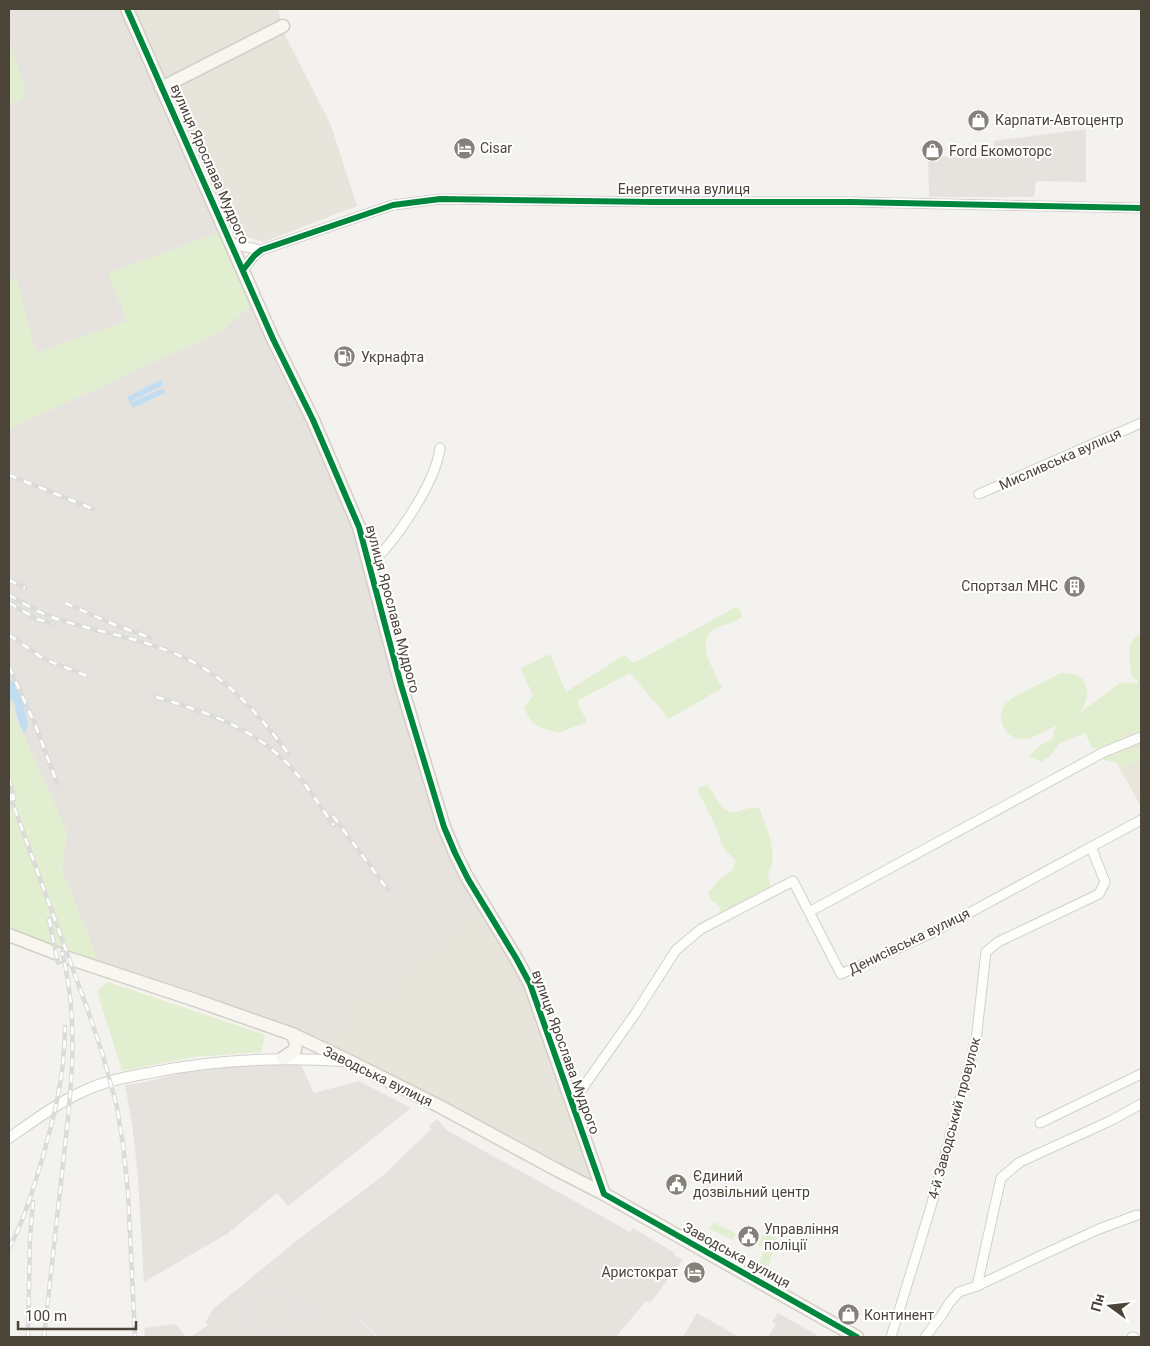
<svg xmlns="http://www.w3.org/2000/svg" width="1150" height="1346" font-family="Roboto,sans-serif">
	<rect width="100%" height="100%" fill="#f4f2ee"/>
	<g fill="#e7e4dc">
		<path d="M125,9h153l6,24 47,92 26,81 -93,36 -40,-11z"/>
		<path d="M482,905l46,80 72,205 -290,-149 32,-20 -11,-17 55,-12 -4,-7z"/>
	</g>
	<g fill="#e6e2de">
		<path d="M9,9h116l99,222 -115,42 18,48 -91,32 -20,-74 -7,1z"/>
		<path d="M254,303l104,224 84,299 40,79 -100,80 4,7 -55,12 11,17 -32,20 -212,-80 -36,-91 5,-38 -58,-129v-274l214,-99z"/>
		<path d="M244,1063l57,2 13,28 45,-12 52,27 -123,98 -11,-13 -50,41 -83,48 -6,-105 -6,-53 -7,-39 16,-2 65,-16z"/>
		<path d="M437,1119l11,12 182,101 3,-4 42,25 -1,2 9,5 -33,43 -4,-2 -30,36h-237l-26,-24 24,24h-186l17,-12 -2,-3 7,-13 87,-71 85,-64 46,-45 -2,-3z"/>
		<path d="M697,1313l42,24h-56z"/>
		<path d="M778,1313l42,24h-52l8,-13 -4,-2z"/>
		<path d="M176,1324l10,13h-41l-1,-9z"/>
	</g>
	<path fill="#eae5da" d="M1141,680v122l-2,1 -49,-88z"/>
	<g fill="#e1eecf">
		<path d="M9,42l15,42 1,6 -3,10 -11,4 -2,-1z"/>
		<path d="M224,231l30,72 -31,27 -214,99v-149l7,-2 20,75 91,-32 -19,-48z"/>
		<path d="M736,607l4,3 2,6c-5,6 -14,8 -21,10 -30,12 -8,41 1,62l-53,31 -39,-46 -53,28 10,21 -29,11c-19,-6 -26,-6 -34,-26l9,-11 -12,-28 29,-14 16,38 58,-37 10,8z"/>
		<path d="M1141,634v49c-9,-5 -11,-9 -11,-19 0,-15 -5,-21 11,-30z"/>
		<path d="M1061,673c28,-2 32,21 19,40l40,-30 11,-1 10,3v30l-4,3 4,12 -4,4 -8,-2 -7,16 4,4 11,-5h4v14l-20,6 -3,-4 -14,-3 -5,-11 -7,-1 -7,-15 -26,11 -9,12 -9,6 -12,-6c7,-7 13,-14 23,-16l4,-14c-11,4 -21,13 -33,13 -16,0 -27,-17 -20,-31 2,-5 7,-8 11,-11z"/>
		<path d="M9,703l58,129 -5,38 36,91 -80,-29 -9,-1z"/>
		<path d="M708,784c7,12 15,33 32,27 7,-3 12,-4 20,-2 6,20 20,45 8,64l3,19 -50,26 -2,-5 1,-5 -3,-4 -5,-3 -4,-8c4,-4 7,-9 10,-12 8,-8 17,-8 17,-21l-11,-11 -10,-26 -17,-34z"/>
		<path d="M108,982l157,53 -4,17 -67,5 -72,14 -25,-80z"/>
		<path d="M714,1222l22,12 -3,6 -23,-11z"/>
		<path d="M764,1234l13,4 -10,34 -10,-4 8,-20 -7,-3z"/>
		<path d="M708,1235l21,11 -3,7 -22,-11z"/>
	</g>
	<g fill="#e6e3df">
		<path d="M1086,129v53l-50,-1 -2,16h-105l-1,-41 61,2v-8h5v-9z"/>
		<path d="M278,1283l30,32 -26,22h-17l-23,-25z"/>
	</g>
	<g fill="#c0ddf1">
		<path d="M161,380l2,5 -33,17 -3,-5z"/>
		<path d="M163,388l2,5 -32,15 -3,-5z"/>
		<path d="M9,679c11,5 17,35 19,46l-3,9c-5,-7 -10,-23 -10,-30l-6,-7z"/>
	</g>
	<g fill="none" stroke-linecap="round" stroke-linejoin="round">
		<defs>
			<g id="minor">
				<path d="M232,244l29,6"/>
				<path d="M243,270l11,-14 7,-6 132,-45 47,-6 214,3h197l290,6"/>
				<path d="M979,494l162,-71"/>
				<path d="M369,565c26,-22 67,-83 71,-117"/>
				<path d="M809,912l295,-160 37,-15"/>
				<path d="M572,1103l63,-89 41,-64 25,-21 92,-48 48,93 91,-41 209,-113"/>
				<path d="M1040,1123l101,-49"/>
				<path d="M977,1286l24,-108 19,-16 90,-41 31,-17"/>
				<path d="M891,1337l39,-127 38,-140 8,-30 10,-88 12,-10 101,-48 6,-12 -14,-35"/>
				<path d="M925,1337l17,-22 7,-12 10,-11 18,-6 63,-30 59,-27 38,-14"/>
				<path d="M1132,1337h2"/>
			</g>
			<path id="tertiary" d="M9,1138c24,-17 50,-36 77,-48 20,-9 41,-13 63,-17 66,-14 129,-16 196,-12"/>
			<g id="secondary">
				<path d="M127,9l146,330 40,81 46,107 42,158 43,142 11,26 13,26 48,79 14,26 74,210"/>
				<path d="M161,88l122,-62"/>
				<path d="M9,935l62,24 124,41 97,34 57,27 90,45 118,64 47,24 253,143"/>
				<path d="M283,1058l12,-8 1,-7 -4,-9"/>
			</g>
		</defs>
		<use href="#minor" stroke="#d2d0cb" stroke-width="11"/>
		<use href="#tertiary" stroke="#d2d0cb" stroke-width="12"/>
		<use href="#secondary" stroke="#d3cfc5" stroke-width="15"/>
		<use href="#minor" stroke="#fdfdfc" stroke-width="9"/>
		<use href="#tertiary" stroke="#fdfdfc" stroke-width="10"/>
		<use href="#secondary" stroke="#f7f6f1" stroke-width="12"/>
		<defs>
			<g id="rail">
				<path d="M9,475l84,34"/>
				<path d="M9,580l16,8"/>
				<path d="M9,595c15,9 31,18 48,24 38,12 77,18 114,33 52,20 84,58 117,101"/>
				<path d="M9,603l28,16 16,5"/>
				<path d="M65,603l48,21 38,14"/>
				<path d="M9,635l35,24 43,17"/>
				<path d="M9,667l26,57 23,62"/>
				<path d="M156,697c47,14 93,29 129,64 19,19 33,43 49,64"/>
				<path d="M9,778l5,22"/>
				<path d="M9,793l78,215 15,44 15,55 6,38 5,47 7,145"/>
				<path d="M333,816l55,74"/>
				<path d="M49,919l9,44"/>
				<path d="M9,1248c13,-23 21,-50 29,-75 14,-47 27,-95 27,-146"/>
				<path d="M28,1337l2,-99 3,-36"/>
				<path d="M44,1337c6,-58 13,-116 19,-173 8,-71 17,-142 -1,-212"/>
			</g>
		</defs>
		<use href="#rail" stroke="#dbdbda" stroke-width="4.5"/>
		<use href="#rail" stroke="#fff" stroke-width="2.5" stroke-dasharray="8" stroke-linecap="butt"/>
		<defs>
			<g id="cycleway">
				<path d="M127,9l146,330 40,81 46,107 42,158 43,142 11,26 13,26 48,79 14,26 74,210 253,143"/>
				<path d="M243,270l11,-14 7,-6 132,-45 47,-6 214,3h197l290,6"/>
			</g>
		</defs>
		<use href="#cycleway" stroke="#fff" stroke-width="9"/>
		<use href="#cycleway" stroke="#00873e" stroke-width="6"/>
	</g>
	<defs>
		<symbol id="shop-disc" viewBox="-11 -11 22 22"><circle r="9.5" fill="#868178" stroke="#fff"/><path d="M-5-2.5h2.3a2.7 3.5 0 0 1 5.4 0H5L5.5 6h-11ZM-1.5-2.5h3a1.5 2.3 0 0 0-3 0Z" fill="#fff"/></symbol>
		<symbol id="hotel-disc" viewBox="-11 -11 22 22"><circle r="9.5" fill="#868178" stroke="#fff"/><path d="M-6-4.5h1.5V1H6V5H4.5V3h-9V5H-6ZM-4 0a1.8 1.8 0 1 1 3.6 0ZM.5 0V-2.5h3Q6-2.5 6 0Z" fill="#fff"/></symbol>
		<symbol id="fuel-disc" viewBox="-11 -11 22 22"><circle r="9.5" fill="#868178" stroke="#fff"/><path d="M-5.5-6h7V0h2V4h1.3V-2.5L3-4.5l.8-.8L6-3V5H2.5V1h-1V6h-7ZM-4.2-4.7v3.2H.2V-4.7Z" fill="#fff"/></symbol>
		<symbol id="building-disc" viewBox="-11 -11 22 22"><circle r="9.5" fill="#868178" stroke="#fff"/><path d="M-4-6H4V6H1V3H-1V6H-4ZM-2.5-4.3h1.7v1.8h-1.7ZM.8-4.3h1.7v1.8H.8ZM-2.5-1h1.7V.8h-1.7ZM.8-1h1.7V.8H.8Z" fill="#fff"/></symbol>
		<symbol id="civic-disc" viewBox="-11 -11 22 22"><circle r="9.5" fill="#868178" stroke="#fff"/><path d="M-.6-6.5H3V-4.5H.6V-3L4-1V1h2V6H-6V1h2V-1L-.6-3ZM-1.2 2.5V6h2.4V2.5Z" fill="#fff"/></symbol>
	</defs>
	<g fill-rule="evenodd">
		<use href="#shop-disc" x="966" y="108" width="25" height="25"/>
		<use href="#hotel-disc" x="452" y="136" width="25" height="25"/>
		<use href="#shop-disc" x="920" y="138" width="25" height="25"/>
		<use href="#fuel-disc" x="332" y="344" width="25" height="25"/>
		<use href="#building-disc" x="1062" y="574" width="25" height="25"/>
		<use href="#civic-disc" x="664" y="1172" width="25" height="25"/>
		<use href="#civic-disc" x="736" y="1224" width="25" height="25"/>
		<use href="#hotel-disc" x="682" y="1260" width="25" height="25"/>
		<use href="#shop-disc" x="836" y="1302" width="25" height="25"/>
	</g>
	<g text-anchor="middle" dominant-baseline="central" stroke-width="4" stroke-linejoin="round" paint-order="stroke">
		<g font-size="14" fill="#4b4439" stroke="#fff" text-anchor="start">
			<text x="995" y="120">Карпати-Автоцентр</text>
			<text x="480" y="148">Cisar</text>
			<text x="949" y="151">Ford Екомоторс</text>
			<text x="361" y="357">Укрнафта</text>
			<text x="1058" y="586" text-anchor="end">Спортзал МНС</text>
			<text x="693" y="1176">Єдиний<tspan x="693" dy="16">дозвільний центр</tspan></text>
			<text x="764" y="1229">Управління<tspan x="764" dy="16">поліції</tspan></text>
			<text x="678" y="1272" text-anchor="end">Аристократ</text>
			<text x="864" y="1315">Континент</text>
		</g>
		<g font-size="14" fill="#4b4439" stroke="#fff">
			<text transform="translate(210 164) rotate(66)">вулиця Ярослава Мудрого</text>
			<text x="684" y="189">Енергетична вулиця</text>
			<text transform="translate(1060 459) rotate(-24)">Мисливська вулиця</text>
			<text transform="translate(393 609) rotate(75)">вулиця Ярослава Мудрого</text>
			<text transform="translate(909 941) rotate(-26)">Денисівська вулиця</text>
			<text transform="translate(566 1052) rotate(70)">вулиця Ярослава Мудрого</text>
			<text transform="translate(378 1076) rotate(26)">Заводська вулиця</text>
			<text transform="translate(954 1118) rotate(-75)">4-й Заводський провулок</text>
			<text transform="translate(737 1255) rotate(29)">Заводська вулиця</text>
		</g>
	</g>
	<rect width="1150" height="1346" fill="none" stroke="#4b4439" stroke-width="20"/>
	<g transform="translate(1110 1306) rotate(285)" stroke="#ffffff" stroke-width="4" paint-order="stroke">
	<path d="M0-4L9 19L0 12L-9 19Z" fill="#4b4439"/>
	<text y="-8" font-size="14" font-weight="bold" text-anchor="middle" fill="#4b4439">Пн</text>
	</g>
	<path d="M18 1321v8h118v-8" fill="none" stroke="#4b4439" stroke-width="2.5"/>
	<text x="25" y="1321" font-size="15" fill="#4b4439" stroke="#ffffff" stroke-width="4" paint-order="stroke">100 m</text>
</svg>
